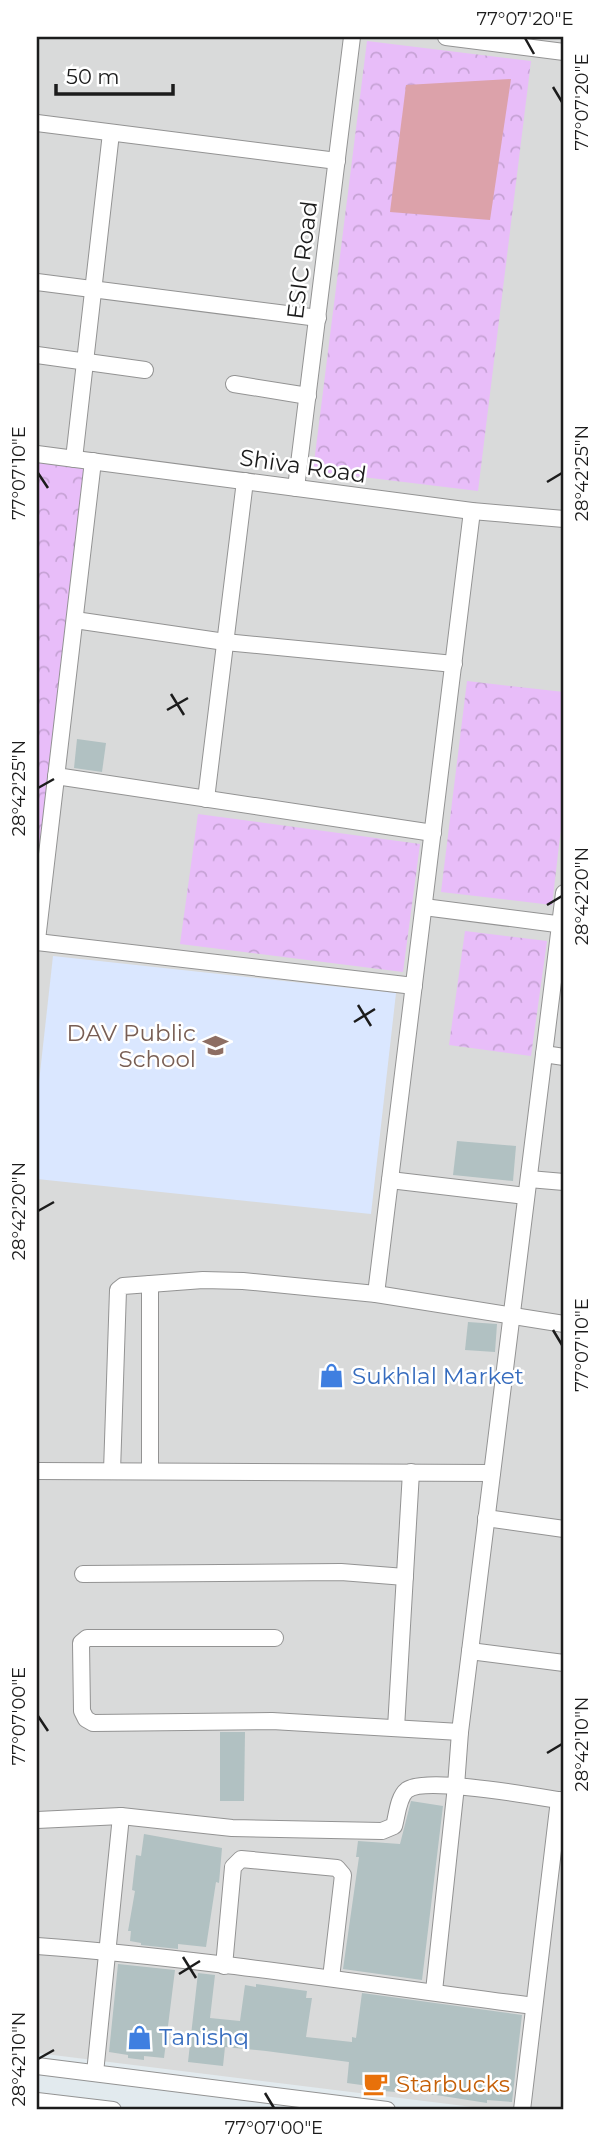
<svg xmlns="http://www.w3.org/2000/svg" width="601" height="2147" font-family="Montserrat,sans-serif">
	<defs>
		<pattern id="park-crowns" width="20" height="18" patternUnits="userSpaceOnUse" patternTransform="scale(1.75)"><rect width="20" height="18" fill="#e8bdf9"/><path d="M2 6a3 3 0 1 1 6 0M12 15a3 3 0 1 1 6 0" fill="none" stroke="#c6a2d5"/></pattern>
	</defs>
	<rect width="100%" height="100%" fill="#e2eaee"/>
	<path fill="#d9dada" d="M37,37h527v2073h-67l-460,-57z"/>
	<path fill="#dae7ff" d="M53,956l343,37 -25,221 -334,-35v-79z"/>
	<g fill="url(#park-crowns)">
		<path d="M367,41l164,20 -53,430 -165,-20z"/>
		<path d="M37,461l49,5 -46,380h-3z"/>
		<path d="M467,681l97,11v111l-12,102 -111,-13z"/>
		<path d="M198,814l222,30 -17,128 -223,-28z"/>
		<path d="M465,931l82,10 -16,115 -82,-11z"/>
	</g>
	<path fill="#dca2aa" d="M511,79l-21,141 -100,-8 16,-127z"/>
	<g fill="#b1c1c2">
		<path d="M77,739l29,4 -4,29 -28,-4z"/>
		<path d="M457,1141l59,5 -3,35 -60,-6z"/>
		<path d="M468,1322l29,2 -2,28 -30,-2z"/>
		<path d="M220,1732h25l-1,69h-24z"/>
		<path d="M411,1801l32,5 -21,174 -79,-11 16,-112h-3l2,-16 42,3z"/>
		<path d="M144,1834l78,14 -3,35 -3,-1 -10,65 -28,-3v5l-37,-4v-2l-11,-2 1,-10h-3l7,-40 -3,-1 4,-35 5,1z"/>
		<path d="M118,1964l57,6 -11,88 -20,-2v4l-16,-2v-3l-19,-3z"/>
		<path d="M198,1973l17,2 -5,43 30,3 5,-36 11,2v-3l51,7 -1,7h6l-6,39 46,5v-5l4,1 6,-45 160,22 -10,87 -25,-2v3l-51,-8 -53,-4v-3l-36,-5 2,-21 -83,-11 -41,-4 -2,19 -35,-4z"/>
	</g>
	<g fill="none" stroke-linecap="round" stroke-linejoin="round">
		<defs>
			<g id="minor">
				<path d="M446,37l118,15"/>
				<path d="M37,123l300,38"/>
				<path d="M37,282l281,36"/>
				<path d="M37,355l108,15"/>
				<path d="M234,384l74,12"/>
				<path d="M37,454l435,57 92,8"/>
				<path d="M74,459l37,-326"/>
				<path d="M296,488l56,-451"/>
				<path d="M75,620l150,22 229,22"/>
				<path d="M56,776l377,57"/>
				<path d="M206,799l39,-318"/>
				<path d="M424,907l140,18"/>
				<path d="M37,940l56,-479"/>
				<path d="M37,942l377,44"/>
				<path d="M544,1054l20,3"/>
				<path d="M529,1179l35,3"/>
				<path d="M390,1180l136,16"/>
				<path d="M150,1284v186"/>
				<path d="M376,1294l96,-783"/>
				<path d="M37,1471l455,2"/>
				<path d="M112,1471l6,-181 5,-4 80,-6 40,1 133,13 188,30"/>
				<path d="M486,1518l78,11"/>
				<path d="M83,1574l258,-2 64,5"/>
				<path d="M275,1638h-188l-6,5 1,68 4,8 7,4 179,-2 188,11"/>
				<path d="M470,1651l94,12"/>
				<path d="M396,1728l15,-256"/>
				<path d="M37,1820l84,-4 111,12 150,3 12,-5c3,-10 4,-29 13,-36 19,-14 131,7 157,11"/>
				<path d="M37,1946c166,12 332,39 497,60"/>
				<path d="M224,1966l9,-99 8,-8 96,9 6,7 -12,103"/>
				<path d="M434,1991l22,-205 4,-54 104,-839"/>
				<path d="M37,2066l350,44"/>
				<path d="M95,2073l26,-257"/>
				<path d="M37,2101l76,9"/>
				<path d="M522,2110l37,-310"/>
			</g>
		</defs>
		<use href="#minor" stroke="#939393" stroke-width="18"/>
		<use href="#minor" stroke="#fff" stroke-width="16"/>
	</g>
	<path fill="none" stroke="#1c1c1c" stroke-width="2.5" d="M525,38l9,16M553,87l9,15M38,473l10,15M547,482l15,-9M171,694l13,21M167,710l21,-12M38,788l16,-9M547,905l15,-9M358,1005l13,21M354,1022l21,-13M38,1211l16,-9M553,1330l9,15M38,1716l10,15M547,1753l15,-9M183,1957l13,21M179,1974l21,-13M38,2059l16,-9M265,2093l9,15"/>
	<defs>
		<symbol id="school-bare" viewBox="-9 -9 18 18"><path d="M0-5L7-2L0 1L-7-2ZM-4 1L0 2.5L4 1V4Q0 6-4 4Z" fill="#8d6e63" stroke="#fff" stroke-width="2.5" paint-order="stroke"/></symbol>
		<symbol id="shop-bare" viewBox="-9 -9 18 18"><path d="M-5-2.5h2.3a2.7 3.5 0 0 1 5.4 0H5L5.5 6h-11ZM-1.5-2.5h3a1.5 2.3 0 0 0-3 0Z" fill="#3f7fe0" stroke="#fff" stroke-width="2.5" paint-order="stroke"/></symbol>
		<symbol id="cafe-bare" viewBox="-9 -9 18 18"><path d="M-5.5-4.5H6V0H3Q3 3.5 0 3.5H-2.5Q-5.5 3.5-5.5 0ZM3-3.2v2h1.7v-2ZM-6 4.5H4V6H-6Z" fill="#e8710a" stroke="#fff" stroke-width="2.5" paint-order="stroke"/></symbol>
	</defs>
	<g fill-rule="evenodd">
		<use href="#school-bare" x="198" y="1028" width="35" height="35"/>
		<use href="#shop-bare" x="314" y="1358" width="35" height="35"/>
		<use href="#shop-bare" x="122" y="2020" width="35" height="35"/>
		<use href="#cafe-bare" x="358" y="2066" width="35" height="35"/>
	</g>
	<g text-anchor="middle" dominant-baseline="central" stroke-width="5" stroke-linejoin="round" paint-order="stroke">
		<g font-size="23" fill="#1c1c1c" stroke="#fff">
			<text transform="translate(302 260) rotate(-83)">ESIC Road</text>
			<text transform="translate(303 466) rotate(8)">Shiva Road</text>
		</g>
		<g font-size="23" fill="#785e54" stroke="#fff" text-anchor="end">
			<text x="196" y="1033">DAV Public<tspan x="196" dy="26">School</tspan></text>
		</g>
		<g font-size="23" fill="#366cbe" stroke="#fff" text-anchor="start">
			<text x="352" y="1376">Sukhlal Market</text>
			<text x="159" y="2037">Tanishq</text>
		</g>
		<g font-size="23" fill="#c56008" stroke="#fff" text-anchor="start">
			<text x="396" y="2084">Starbucks</text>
		</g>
	</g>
	<rect width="601" height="2147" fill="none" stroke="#ffffff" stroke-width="77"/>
	<path d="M56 84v10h117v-10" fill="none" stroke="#1c1c1c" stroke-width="3.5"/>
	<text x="66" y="84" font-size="21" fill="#1c1c1c" stroke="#ffffff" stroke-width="5" paint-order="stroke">50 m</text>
	<rect x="38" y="38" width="524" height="2070" fill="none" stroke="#1c1c1c" stroke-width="2.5"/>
	<g font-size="18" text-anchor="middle" fill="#1c1c1c">
		<text x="525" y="25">77°07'20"E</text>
		<text transform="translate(582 102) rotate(-90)" y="6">77°07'20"E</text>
		<text transform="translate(582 473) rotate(-90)" y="6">28°42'25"N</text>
		<text transform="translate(19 473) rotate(-90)" y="6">77°07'10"E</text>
		<text transform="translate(19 788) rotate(-90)" y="6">28°42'25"N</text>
		<text transform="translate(582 896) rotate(-90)" y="6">28°42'20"N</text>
		<text transform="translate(19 1211) rotate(-90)" y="6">28°42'20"N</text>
		<text transform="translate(582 1345) rotate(-90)" y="6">77°07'10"E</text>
		<text transform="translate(19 1716) rotate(-90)" y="6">77°07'00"E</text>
		<text transform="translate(582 1744) rotate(-90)" y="6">28°42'10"N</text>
		<text transform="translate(19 2059) rotate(-90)" y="6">28°42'10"N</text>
		<text x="274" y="2134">77°07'00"E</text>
	</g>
</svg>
